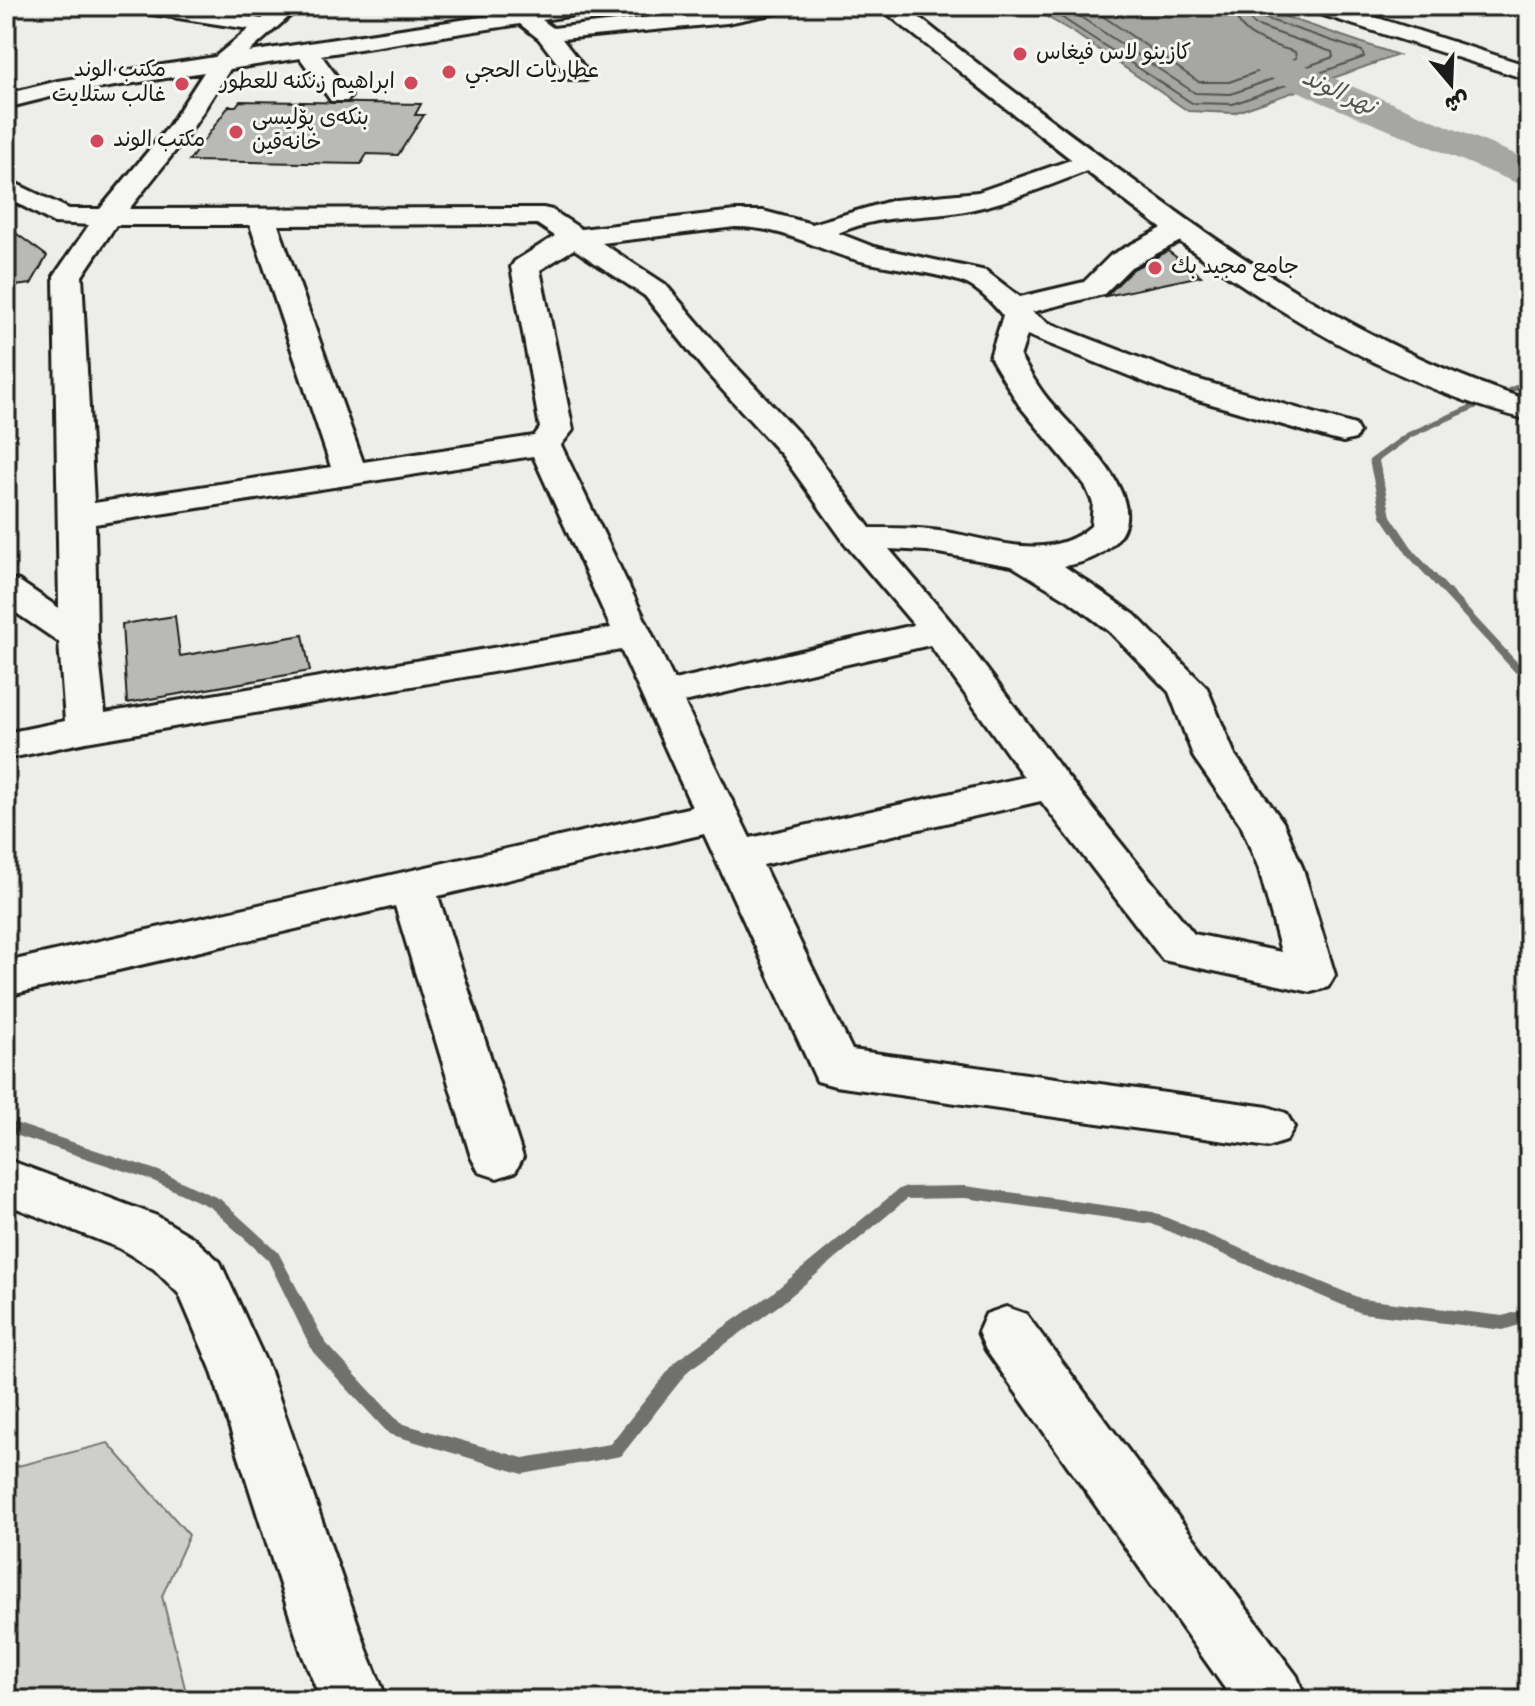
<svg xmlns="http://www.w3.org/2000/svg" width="1535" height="1706" font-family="Dekko,'Playpen Sans Arabic',sans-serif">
	<rect width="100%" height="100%" fill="#edede9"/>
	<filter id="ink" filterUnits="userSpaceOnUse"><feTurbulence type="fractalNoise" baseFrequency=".0125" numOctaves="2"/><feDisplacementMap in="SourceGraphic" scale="16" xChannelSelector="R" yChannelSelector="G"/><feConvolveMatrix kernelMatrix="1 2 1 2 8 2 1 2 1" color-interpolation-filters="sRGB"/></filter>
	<g filter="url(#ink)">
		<path fill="#cececb" stroke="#757574" stroke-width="2" d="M108,1443l81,92 -27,61 26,104h-182v-231z"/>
		<path fill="#a6a6a3" stroke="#6f6f6d" stroke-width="2" d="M1028,6h226l144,49 -164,58 -46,-2 -115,-79z"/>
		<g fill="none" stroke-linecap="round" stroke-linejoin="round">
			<g stroke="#535352" stroke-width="2">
				<path d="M1044,6l148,97 41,1 131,-47 -2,-6 -101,-34 -6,-11"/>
				<path d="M1064,6l131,87 36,1 102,-37 -1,-5 -77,-27 -8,-8 -2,-11"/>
				<path d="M1088,6l111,76h30l67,-24 -1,-6c-27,-9 -57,-14 -62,-46"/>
			</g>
			<g fill="#6f6f6d" fill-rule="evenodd">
				<path d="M1529,379v6l-117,52 -33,24 12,55 24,36 114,123v9l-4,-1 -117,-127 -27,-40 -12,-56 37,-27z"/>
				<path d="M6,1120l153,51 61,28 58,53 47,90 75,81 123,35 87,-14 67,-84 94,-66 128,-105 5,-2 61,-1 188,26 209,87 141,17 26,-8v14l-26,8 -142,-17 -209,-89 -187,-26 -58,1 -126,105 -92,66 -68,86 -98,18 -134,-40 -76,-82 -45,-92 -58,-53 -61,-28 -143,-47z"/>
			</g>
			<path fill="#a6a6a3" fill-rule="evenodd" d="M1132,6h46l173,80 178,74v28l-206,-85 -186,-89z"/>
		</g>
		<g fill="#b9b9b6" stroke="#1c1c1c" stroke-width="2">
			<path d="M240,101l181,3 -6,11h9l-26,40 -31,-1 -6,10 -172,-3 40,-55h7z"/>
			<path d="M6,226l41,30 -16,28 -25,3z"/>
			<path d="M1168,251l33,25 -95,20 27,-27z"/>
			<path d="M175,616l5,40 123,-21 7,36 -183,32 -5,-79z"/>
		</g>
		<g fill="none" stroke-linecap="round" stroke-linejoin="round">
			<defs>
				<path id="service" d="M968,6h14l5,5 -10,2z"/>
				<g id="minor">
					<path d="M129,6h52l81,13 15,-13h24l-52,46 304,-46h53l-11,6 -53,8 11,8 195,-22h41l-3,5 -59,12 -165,16 28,36 -4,5h-16l-31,-41 -19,-15 -199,31 30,41 -4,5h-16l-31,-43 -70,11 -42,66 -59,74 414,-1 9,2 29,19 154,-18h28l49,13 82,-24 84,-8 104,-36h18l4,5 -4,5c-46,17 -93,38 -141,46 -46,7 -76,2 -121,21l36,14 112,24 34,26 64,-15 27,-27 61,-32h20l4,6 -4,6 -61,32 -27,27 -72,18 17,11 140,54 166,48 4,7 -4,7 -12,3 -12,-3 -164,-48 -140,-56 -7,22c8,12 15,25 23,36 26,36 117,106 70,151 -14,13 -30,19 -49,22l71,49 72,73 28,67 48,67 20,47 32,106 -7,12 -17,5 -148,-32 -122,-159 -278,64 89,185 416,57 18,6 8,14 -8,14 -18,6 -433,-61 -18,-5 -113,-247 -266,62 85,261 -8,15 -18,6 -18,-6 -8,-15 -76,-251 -389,90v-34l686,-155 -71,-157 -535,92 -80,17v-26l59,-12 -6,-79 -53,-36v-28l13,3 40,27 -5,-332 35,-51 -35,-2 -48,-26v-18l63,30h31l69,-83 35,-54 -146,23 -52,13v-14l52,-13 157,-24 34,-28 -109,-17zM537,224l18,12 -40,25 -4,6 29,161 -6,8 -171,26 -85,-237zM116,225h134l81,242 -237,36 -12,-227zM735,227c54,0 81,24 130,35 26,6 80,12 102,22 14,7 27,21 36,32l-13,41 29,48 66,80 8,18 -2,23c-42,37 -96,14 -145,6 -25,-4 -50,-4 -76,-4l-64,-87 -78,-83 -63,-74 -63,-41zM574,249l71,47 61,76 76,83 65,91 67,79 -240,55 -113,-235 12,-15 -33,-160zM533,456l78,172 -506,85 -8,-75 -2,-114zM889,549l38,2 85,15 56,34 41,31 60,61 25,66 47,67 18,44 22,83 -87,-18 -128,-159 -114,-152zM930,645l94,132 -274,61 -66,-136z"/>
					<path d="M1307,6h33l189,60v14l-219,-69z"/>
					<path d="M1006,1307l20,7 271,362 9,24h-73l-247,-350 -8,-18 8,-18z"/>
				</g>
				<path id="tertiary" d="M6,1159l151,57 35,21 28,25 49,107 98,281 20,50h-66l-19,-46 -91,-285 -32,-75 -25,-25 -35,-21 -113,-44z"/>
				<path id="secondary" d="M881,6h24c76,61 153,120 232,177 122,90 246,171 392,217v20c-200,-50 -367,-190 -526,-314 -29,-23 -57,-46 -85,-68 -12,-10 -28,-20 -37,-32z"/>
			</defs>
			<use href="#service" stroke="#1c1c1c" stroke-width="6"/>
			<use href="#minor" stroke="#1c1c1c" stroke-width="6"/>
			<use href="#tertiary" stroke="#1c1c1c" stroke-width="6"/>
			<use href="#secondary" stroke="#1c1c1c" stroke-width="6"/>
			<use href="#service" fill="#f6f6f2" fill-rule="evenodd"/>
			<use href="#minor" fill="#f6f6f2" fill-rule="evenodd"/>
			<use href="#tertiary" fill="#f6f6f2" fill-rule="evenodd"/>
			<use href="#secondary" fill="#f6f6f2" fill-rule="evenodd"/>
		</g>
	</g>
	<g fill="#d1495b" stroke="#f6f6f2" stroke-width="3">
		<circle cx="1020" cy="54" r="8"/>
		<circle cx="449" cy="72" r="8"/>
		<circle cx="411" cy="83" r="8"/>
		<circle cx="182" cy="84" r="8"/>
		<circle cx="236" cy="132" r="8"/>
		<circle cx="97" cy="141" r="8"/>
		<circle cx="1155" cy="268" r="8"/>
	</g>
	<g text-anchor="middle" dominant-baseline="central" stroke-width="6" stroke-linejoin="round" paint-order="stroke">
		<g font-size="22" fill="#1c1c1c" stroke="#f6f6f2" text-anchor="start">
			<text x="1036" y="54">كازينو لاس فيغاس</text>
			<text x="166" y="71" text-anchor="end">مكتب الوند<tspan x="166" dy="25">غالب ستلايت</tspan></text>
			<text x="465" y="72">عطاريات الحجي</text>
			<text x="395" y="83" text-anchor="end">ابراهيم زنكنه للعطور</text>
			<text x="252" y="119">بنکەی پۆلیسی<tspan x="252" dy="25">خانەقین</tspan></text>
			<text x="113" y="141">مكتب الوند</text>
			<text x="1171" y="268">جامع مجيد بك</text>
		</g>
		<g font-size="24" font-style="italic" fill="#535352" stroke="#f6f6f2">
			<text transform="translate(1338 94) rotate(25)">نهر الوند</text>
		</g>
	</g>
	<rect width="1535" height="1706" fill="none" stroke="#f6f6f2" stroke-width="32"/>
	<rect x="16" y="16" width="1503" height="1674" fill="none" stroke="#1c1c1c" stroke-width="3" filter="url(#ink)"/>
	<g transform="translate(1451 84) rotate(161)" stroke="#f6f6f2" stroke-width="6" paint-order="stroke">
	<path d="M0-6L14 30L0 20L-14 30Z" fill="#1c1c1c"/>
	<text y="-12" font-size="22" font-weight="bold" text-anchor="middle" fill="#1c1c1c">ش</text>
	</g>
</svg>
